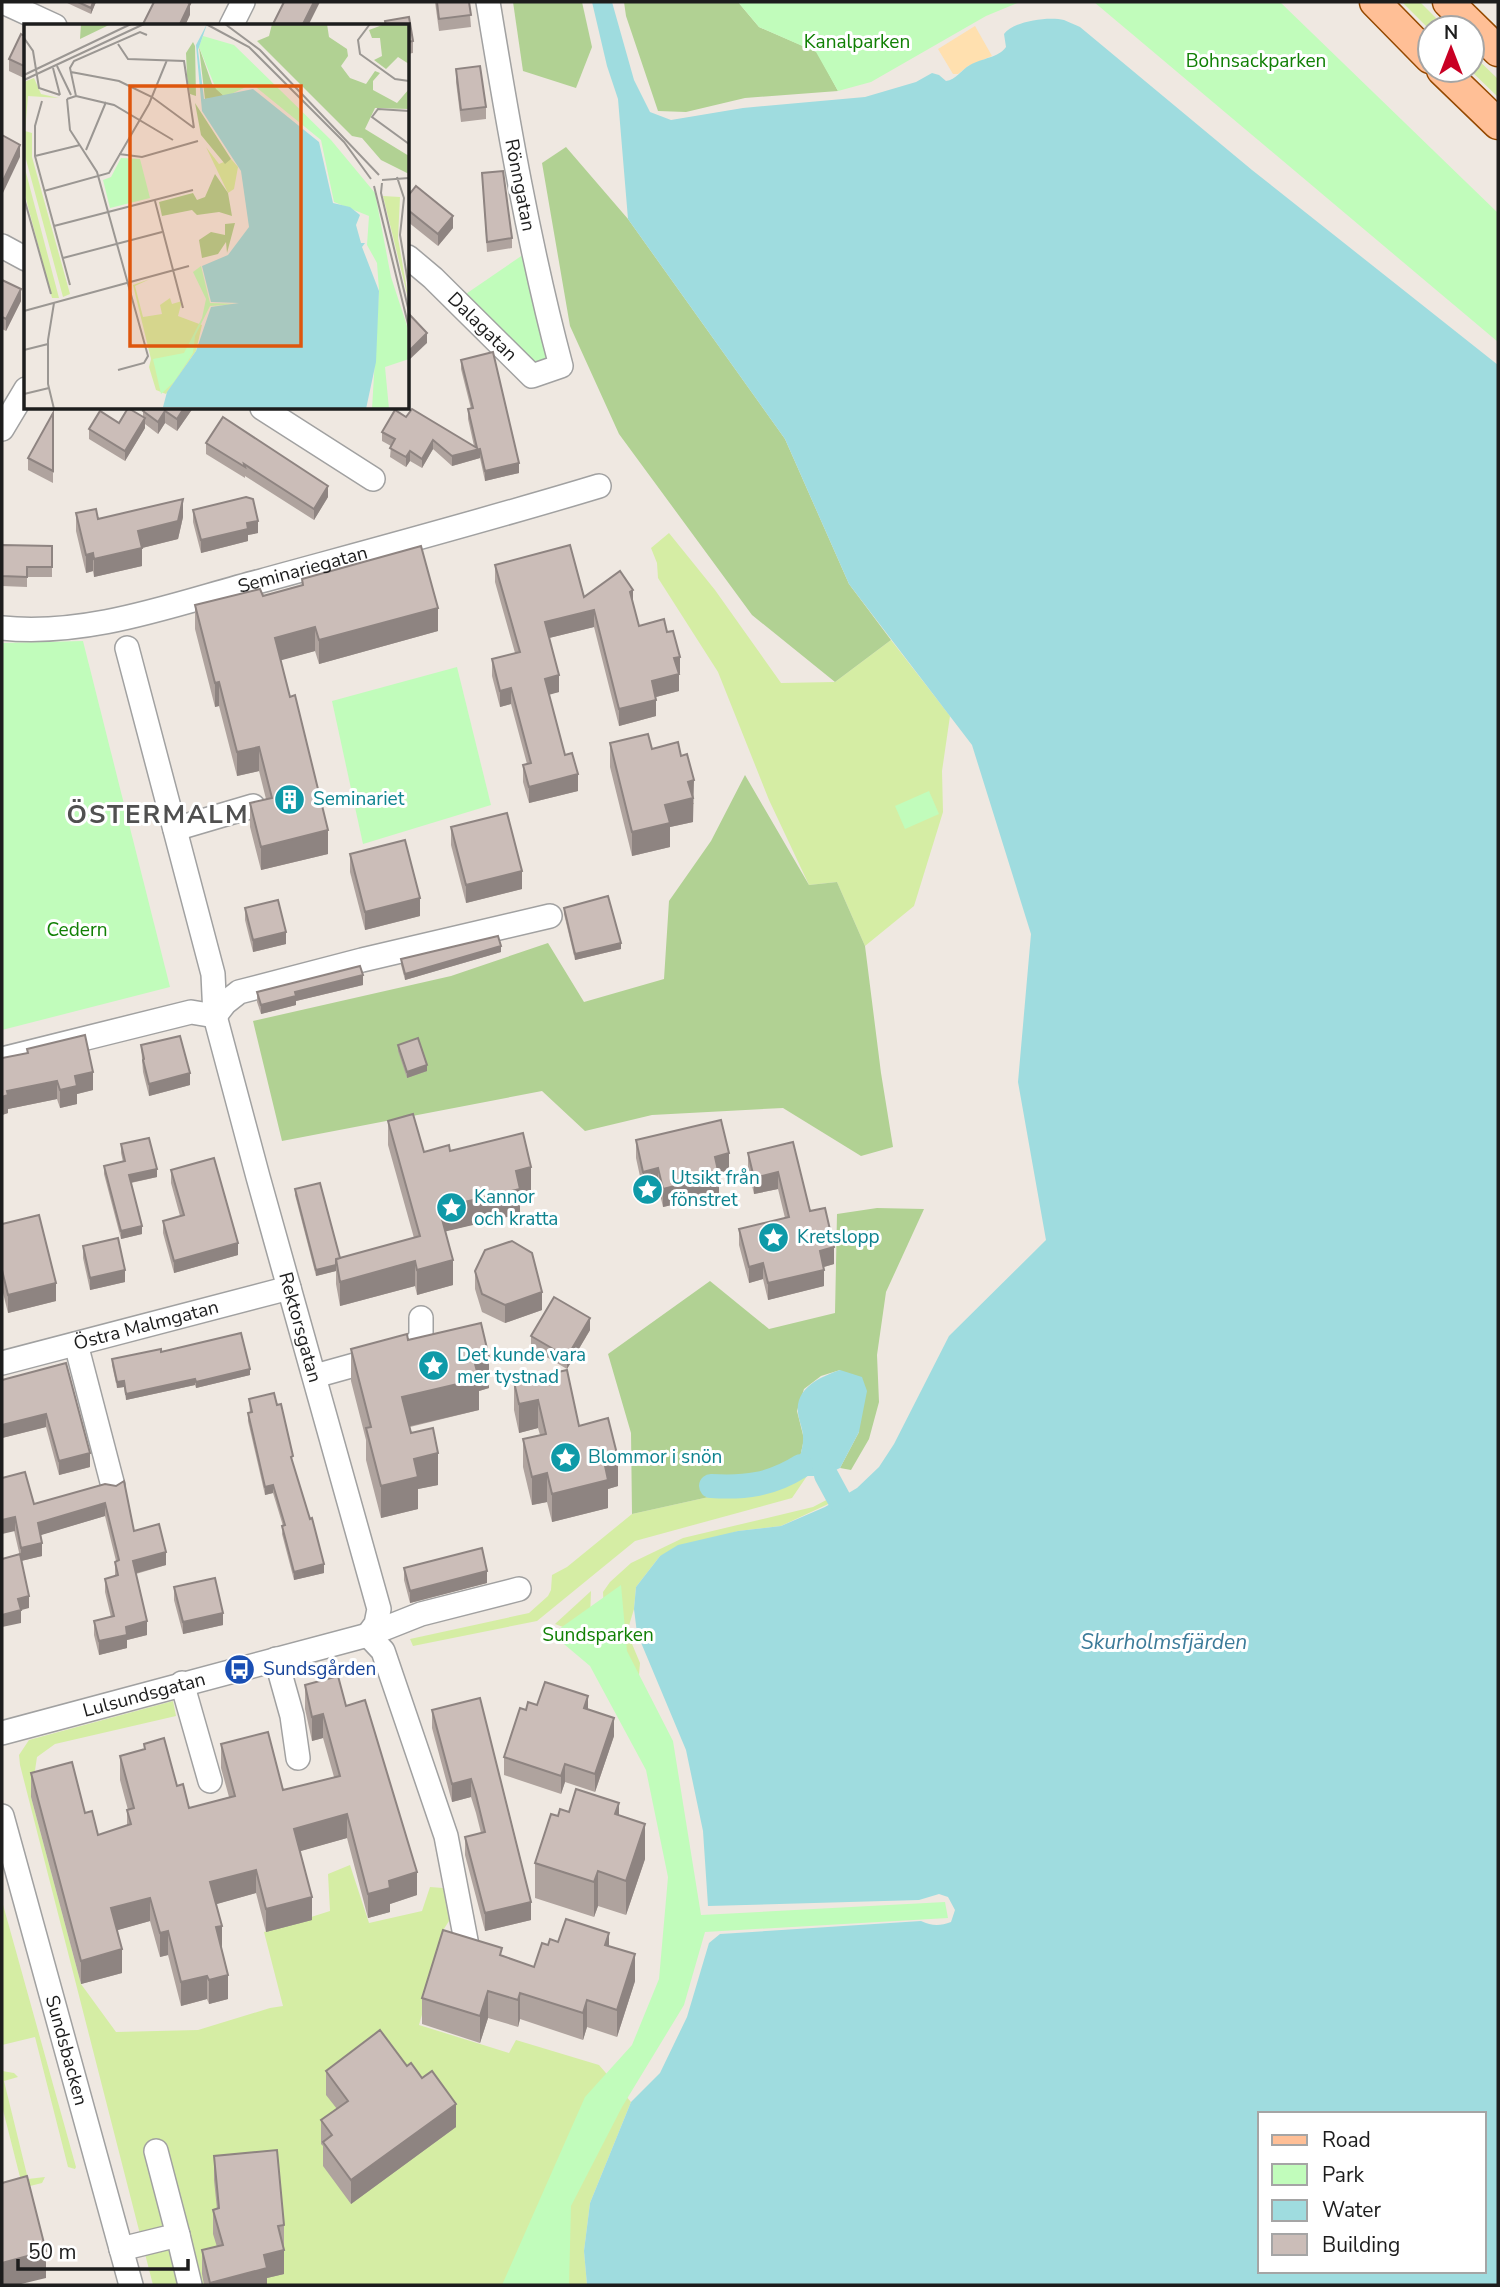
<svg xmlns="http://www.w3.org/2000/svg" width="1500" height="2287" font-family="'Nunito Sans',sans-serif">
	<rect width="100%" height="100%" fill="#efe8e1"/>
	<g fill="#d5eda4">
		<path d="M1402,2h18l26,26h-16v2z"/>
		<path d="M1472,54l26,25v18l-28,-27h2z"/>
		<path d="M669,533l46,57 66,93 54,-1 56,-42 59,76 -8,55 1,41 -29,94 -49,40 -28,-64 -28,3 -40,-85 -51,-128 -60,-94 -1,-15 -6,-15z"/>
		<path d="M799,1462l8,14 -15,22 -157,43 -98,80 -124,25 -3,-7 119,-26 19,-17 3,-6 1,-15 15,-8 65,-53 144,-32z"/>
		<path d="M836,1495l3,4 -58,27 -43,5 -78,25 -24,31 -2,22 -7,23 13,31 -2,24 -33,-54 -2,-41 7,-10 21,-19 52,-25 130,-31z"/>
		<path d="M591,1591l-1,27 -19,12 -16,-6z"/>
		<path d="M173,1701l3,15 -121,28 -18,13 -6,40 50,187 35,48 82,-2 72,-22 13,-2 -19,-74 66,-21 -2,-37 22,-9 19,58 53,-12 8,-24 26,2v21l-14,22 -5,31 -18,62 90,28 7,-13 83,25 32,37 -41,101 -6,48 3,34h-434l-133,-520 -1,-10 10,-15z"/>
		<path d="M2,1901l74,266 -1,2 -7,-2 -33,-130 -33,8z"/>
		<path d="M2,2071l12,2 4,4 -14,4 24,98 17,-2 -3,6 -32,8 11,-10 -19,-75z"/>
	</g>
	<g fill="#b1d193">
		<path d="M513,2h69l10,45 -16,41 -53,-17z"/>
		<path d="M624,2h114l21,25 58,25 21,39 -93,7 -59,14 -28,-1 -32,-95z"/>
		<path d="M566,147l62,72 157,220 64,145 42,56 -56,42 -83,-67 -133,-181 -49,-108 -28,-163z"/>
		<path d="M745,775l64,110 28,-3 28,64 16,127 12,74 -32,9 -78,-48 -131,7 -67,16 -43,-40 -260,50 -29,-120 198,-45 97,-33 36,59 80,-23 5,-78 42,-60z"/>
		<path d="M877,1208l47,1 -38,83 -9,63 2,47 -10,37 -18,31 -11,-2 19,-36 -19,-62 -19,6 -17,13 -7,22 7,28 -5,23 -23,20 -144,32 -1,-81 -23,-79 102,-73 59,48 66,-16 2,-99z"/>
	</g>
	<path fill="#ffe0af" d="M975,26l17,30 -24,10 -10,8h-5l-15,-25z"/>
	<g fill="#c1fcbb">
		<path d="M738,2h282l-34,14 -115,66 -33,9 -22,-39 -57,-25z"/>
		<path d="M1094,2h186l218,211v129z"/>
		<path d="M533,248l26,117 -16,7 -86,-72z"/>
		<path d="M83,641l87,346 -168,43v-387z"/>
		<path d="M457,667l34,138 -128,39 -31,-143z"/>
		<path d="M929,791l10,23 -34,15 -10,-23z"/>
		<path d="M621,1585l6,66 46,90 28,174 244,-13 3,16 -243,14 -21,73 -62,102 -51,99 -2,79h-67l83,-188 47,-52 27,-66 9,-102 -22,-107 -56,-104 -38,-32z"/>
	</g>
	<g fill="#9fdcdf" fill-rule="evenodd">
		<path d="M592,2h20l22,78 16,32 21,8 72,-12 122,-11 51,-15 16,-9 7,2 7,6c10,-1 15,-11 24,-16 12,-7 28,-7 36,-18l-2,-13c9,-13 45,-18 60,-14 5,2 11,5 16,7l172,143 246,195v1920h-911l-3,-34 6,-48 41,-101 29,-29 27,-56 22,-74 11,-9 201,-13c11,5 19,5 30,1l4,-12 -7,-13 -9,-3 -20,6 -211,6 -5,-75 -17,-81 -49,-117 -3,-24 2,-22 24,-31 18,-11 60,-14 43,-5 44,-19 32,-19 22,-21 15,-23 55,-108 97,-96 -28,-158 13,-148 -59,-189 -123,-161 -64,-145 -157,-220 -10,-120 -11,-33zM1260,2114h224v157h-224z"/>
		<path d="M840,1370l22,7 5,14 -8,41 -19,36 -17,8h-16l-8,-14c1,-7 4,-15 4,-22 1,-9 -4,-18 -5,-27 -3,-25 22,-36 42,-43z"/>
	</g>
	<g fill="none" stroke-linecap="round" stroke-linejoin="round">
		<g stroke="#9fdcdf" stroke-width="24">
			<path d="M826,1475l13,24"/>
			<path d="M711,1486c34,2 60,-1 90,-20"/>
		</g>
		<defs>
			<g id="minor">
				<path d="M3,2l52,24"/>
				<path d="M231,26l12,-24"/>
				<path d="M2,246l24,13"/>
				<path id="s1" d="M408,257l25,21 99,98 29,-10c-32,-120 -53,-242 -73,-364"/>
				<path d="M262,408l111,71"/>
				<path d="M2,429l24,-40"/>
				<path id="s2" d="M2,628c88,9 175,-25 259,-47 113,-31 226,-61 338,-95"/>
				<path id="s3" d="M127,648l86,326 2,42 43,161 121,432 -3,15 -8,11"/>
				<path d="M175,829l78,-23"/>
				<path d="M215,1016l10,-13 14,-11 123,-32 188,-44"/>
				<path d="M2,1059l189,-47 24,4"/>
				<path d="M76,1344l37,142"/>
				<path id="s4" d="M2,1363l287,-75"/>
				<path d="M315,1376l97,-27 9,-12v-19"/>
				<path d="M368,1635l15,16 63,185 22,115"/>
				<path d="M276,1659l16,57 6,42"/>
				<path d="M182,1683l28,98"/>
				<path id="s5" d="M2,1733l366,-98 53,-21 98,-25"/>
				<path id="s6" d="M2,1816l129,469"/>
				<path d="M178,2235l12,50"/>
				<path d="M121,2249l57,-14 -22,-84"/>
			</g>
			<g id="major">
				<path d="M1375,2l55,56"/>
				<path d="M1448,2l50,49"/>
				<path d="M1442,70l56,54"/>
			</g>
		</defs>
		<use href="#minor" stroke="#a1a1a1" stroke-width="26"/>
		<use href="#major" stroke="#954900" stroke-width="33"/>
		<use href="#minor" stroke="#fff" stroke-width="23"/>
		<use href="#major" stroke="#ffbf96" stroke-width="30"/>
	</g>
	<g fill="#afa39e">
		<path d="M65,2h31l-5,12z"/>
		<path d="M435,2h34l2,25 -32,4z"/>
		<path d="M409,17l4,24v12l-5,1v-28h-23v-5z"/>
		<path d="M26,37v42l-17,-8v-12z"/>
		<path d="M456,69l30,38v12l-25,3 -5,-40z"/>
		<path d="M482,173l30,65v10l-25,4z"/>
		<path d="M408,196l45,32 -15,18 -30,-24z"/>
		<path d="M2,280l19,21 -15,30 -4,-2z"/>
		<path d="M461,360l58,113 -34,8 -5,-23 -28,8 -19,-17 -11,19 -12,-7 -4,6 -16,-10 1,-11 -9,-5v-9l24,-15 68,29 -6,-27v-10h3l-10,-40z"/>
		<path d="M146,408h47l-16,23 -12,-8 -7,11 -13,-10v4l-20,33 -36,-22v-10l54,-12v-6z"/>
		<path d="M53,413v70l-25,-13v-12z"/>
		<path d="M206,443l122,54 -14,23 -69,-44v2l-39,-24z"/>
		<path d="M193,510l65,23 -10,2v6l-47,12 -8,-31z"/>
		<path d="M76,513l22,6 85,-2 -5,22 -36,9v18l-48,11 -1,-6 -7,2 -10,-42z"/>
		<path d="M2,545l50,1v31h-25v10l-25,-1z"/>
		<path d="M495,565l89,32 49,8 6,21 28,6 13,41 -1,1v17l-23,6v19l-37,10 -25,-99 -45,11 10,54 -10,2 16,61 13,36 -49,12 -6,-21v-17l4,-1 -16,-60 -11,3 -8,-31v-17l23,-6 -20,-71z"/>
		<path d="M302,579l136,52 -119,33 -4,-13 -35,9 48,194 -67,16 -11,-43v-24l16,-4 -7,-28 -22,5 -18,-70 -4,1 -20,-78v-24l68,-9 39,-11z"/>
		<path d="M610,743l42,6 42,55h-1v18l-23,5v20l-38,9 -22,-89z"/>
		<path d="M451,827l71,62 -56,14 -15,-58z"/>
		<path d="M350,854l70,62 -55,14 -15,-58z"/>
		<path d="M245,908l41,36 -33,8 -8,-32z"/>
		<path d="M564,908l57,41 -46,11 -11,-46z"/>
		<path d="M501,952l-96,28 -4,-15v-6z"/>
		<path d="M363,985l-67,16v4l-35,9 -4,-12v-10z"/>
		<path d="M141,1045l49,40 -41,11 -6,-24z"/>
		<path d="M398,1045l29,26 -20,7 -9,-27z"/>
		<path d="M27,1049l66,41 -16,4v10l-17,4 -3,-9 -49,10v4l-6,2 25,-62z"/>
		<path d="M388,1121l36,31 26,-1 81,40 -11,3v20l-75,17 8,54 -36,10 -2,-9 -75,20 -4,-22v-13l-20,5 -21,-81v-6l45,69 74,-20 -26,-93z"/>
		<path d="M636,1140l93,31 -10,3v20l-56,13 -5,-21 -15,4 -7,-32z"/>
		<path d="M793,1142l17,69 24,53 -10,3v19l-56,14 -5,-21 -14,4 -10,-38v-16l46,-11 -7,-29 -24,5 -6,-25v-16z"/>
		<path d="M121,1144l36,33 -26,6 11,51 -21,5 -17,-65v-8l19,-4 -2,-9z"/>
		<path d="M171,1170l67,85 -64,18 -11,-40v-12l17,-5 -9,-33z"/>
		<path d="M2,1224l54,77 -48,12 -6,-24z"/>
		<path d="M83,1246l42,36 -35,8 -7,-32z"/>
		<path d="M475,1271l67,39 -37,13 -23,-11 -7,-23z"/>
		<path d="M590,1330l-23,39 -36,-21v-12z"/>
		<path d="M408,1340l81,48 -10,3v19l-69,17 1,6 27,52 -20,4v20l-37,9 -15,-58v-20l-15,-59v-32z"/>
		<path d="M161,1352l89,23 -54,13 -1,-3 -69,15 -2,-13 -7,1 -5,-23v-6z"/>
		<path d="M66,1363l24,104 -31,8 -13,-48 -44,11v-58z"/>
		<path d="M514,1382l65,44 39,60 -10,3v19l-56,14 -5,-20 -15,3 -9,-38v-28l17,-4 -2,-7 -19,5 -5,-23z"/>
		<path d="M249,1399l44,65 31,109 -30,7 -12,-46 1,-8 -10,-33 -8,2 -17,-74v-8h2z"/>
		<path d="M2,1478l32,26 71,-20 29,47 32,34 -30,9 11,61 -20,5v8l-28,7 -5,-20v-14l17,-4 -6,-25v-13l10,-3v-14l1,-1 -11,-45 -65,19 2,21 -21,5z"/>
		<path d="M404,1568l83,15 -77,20 -6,-23z"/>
		<path d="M174,1587l49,38 -40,9 -9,-34z"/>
		<path d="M305,1685l41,21 71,189 -27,9v8l-22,6 -21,-80 -47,13 12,69 -46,12 -10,-39 -40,11 12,95 -19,5 -2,-5 -26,7 -13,-51 -8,2 -10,-36 -33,9 5,43 -41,11 -50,-187v-24l54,40 13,22 29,-10v-15h1l-8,-30v-24l24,-7v-5l33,42 12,22 40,-11 -8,-29v-24l62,46 51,-13 -11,-39 -11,3 -7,-32z"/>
		<path d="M480,1698l51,222 -46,11 -20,-76v-18l16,-4 -5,-20 -5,-16 -19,5 -20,-74v-18z"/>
		<path d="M537,1705l51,5 26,26 -19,56 -30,-10 -4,12 -57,-19v-18l22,-47z"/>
		<path d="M569,1812l50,4 26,43 -19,56 -28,-9 -4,11 -59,-19v-35l23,-47z"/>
		<path d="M558,1942l51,4 26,35 -18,56 -30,-10 -4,13 -63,-21 -2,8 -30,-9 -8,25 -58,-19v-26l80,-43 32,12 14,-22z"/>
		<path d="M407,2066l15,12 34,49 -105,77 -28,-38v-20l-2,-2v-24l16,-11 -11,-14v-24z"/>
		<path d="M214,2156l70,69v49l-17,4v7h-63l-2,-11v-24l15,-3 -4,-13v-24l4,-1 -3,-29z"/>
	</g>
	<g fill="#8e8481">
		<path d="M93,2h3l-5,12v-6z"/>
		<path d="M186,2h6l-2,4v9l-5,11h-6z"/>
		<path d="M314,2h6l-12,24h-6z"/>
		<path d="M20,145v12l-18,38v-12z"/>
		<path d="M453,216v12l-15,18v-12z"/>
		<path d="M21,289v12l-15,30v-12z"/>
		<path d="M427,333v10l-19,18v-9z"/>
		<path d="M184,408h9l-16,23v-12z"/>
		<path d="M165,411v12l-7,11v-12z"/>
		<path d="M145,418v10l-20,33v-10z"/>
		<path d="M433,440v9l-11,19v-9z"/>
		<path d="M480,449v9l-28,8v-10z"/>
		<path d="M410,451v10l-4,6v-10z"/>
		<path d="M519,463v10l-34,8v-10z"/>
		<path d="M328,486v11l-14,23v-11z"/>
		<path d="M183,499v18l-5,22 -40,10v-18z"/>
		<path d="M258,521v12l-10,2v6l-47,12v-13l46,-17z"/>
		<path d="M142,548v18l-48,11v-18z"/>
		<path d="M93,553v18l-7,2v-18z"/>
		<path d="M633,590v17l-3,-15z"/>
		<path d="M438,608v23l-119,33v-24z"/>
		<path d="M594,610v17l-49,12v-17z"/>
		<path d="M315,627v24l-40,11v-24z"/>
		<path d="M680,657v16l-6,2v-17z"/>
		<path d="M679,674v17l-27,7v-17z"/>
		<path d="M559,675v17l-14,4v-17z"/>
		<path d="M219,682v24l-4,1v-24z"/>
		<path d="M511,688v16l-11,3v-16z"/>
		<path d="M656,700v16l-37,10v-17z"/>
		<path d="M259,747v24l-22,5v-24z"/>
		<path d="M578,774v17l-49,12v-16z"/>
		<path d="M694,780l-1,42 -23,5v20l-38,9v-24l33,-27 23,-23z"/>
		<path d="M328,830v24l-67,16v-23z"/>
		<path d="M522,871v18l-56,14v-18z"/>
		<path d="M420,898v18l-55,14v-18z"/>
		<path d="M286,932v12l-33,8v-12z"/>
		<path d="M621,943v6l-46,11v-6z"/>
		<path d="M501,946v6l-96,28v-6z"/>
		<path d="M363,975v10l-67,16v4l-35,9v-9l34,-13z"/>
		<path d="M427,1065v6l-20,7v-6z"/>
		<path d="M93,1072v18l-16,4v10l-17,4v-18l15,-14z"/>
		<path d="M190,1073v12l-41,11v-12z"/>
		<path d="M57,1081v18l-49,10v4l-6,2v-18l5,-6z"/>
		<path d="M729,1153v18l-14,4v-18z"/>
		<path d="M531,1167v24l-11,3v20l-81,19v-25l77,-37z"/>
		<path d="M658,1168v18l-15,4v-18z"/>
		<path d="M157,1169v8l-28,6v-8z"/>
		<path d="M778,1172v17l-24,5v-16z"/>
		<path d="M719,1175v19l-56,13v-18z"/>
		<path d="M142,1226v8l-21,5v-8z"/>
		<path d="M238,1243v12l-64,18v-12z"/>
		<path d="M834,1247v17l-14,4v-17z"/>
		<path d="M453,1260v25l-36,10v-25z"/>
		<path d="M415,1261v25l-75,20v-24z"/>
		<path d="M763,1263v16l-14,4v-16z"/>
		<path d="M336,1265v6l-20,5v-6z"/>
		<path d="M125,1270v12l-35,8v-12z"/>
		<path d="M824,1270v16l-56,14v-17z"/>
		<path d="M56,1283v18l-48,12v-18z"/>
		<path d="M542,1292v18l-37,13v-18z"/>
		<path d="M590,1318v12l-23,39v-12z"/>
		<path d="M489,1357v31l-10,3v19l-77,18v-31l72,-37z"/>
		<path d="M250,1369v6l-54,13v-6z"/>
		<path d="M195,1379v6l-69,15v-6z"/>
		<path d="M124,1381v6l-7,1v-6z"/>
		<path d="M538,1400v28l-19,5v-29z"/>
		<path d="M46,1414v13l-44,11v-13z"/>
		<path d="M90,1453v14l-31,8v-14z"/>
		<path d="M438,1453v32l-20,4v20l-37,9v-32l33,-27z"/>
		<path d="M618,1458v28l-10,3v19l-56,14v-28l52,-33z"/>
		<path d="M547,1473v29l-15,3v-28z"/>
		<path d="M273,1485v8l-8,2v-8z"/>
		<path d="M105,1503v13l-67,20v-13z"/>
		<path d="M15,1517v14l-13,3v-14z"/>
		<path d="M42,1543v13l-21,5v-13z"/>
		<path d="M166,1552v13l-33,9v-13z"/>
		<path d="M324,1564v9l-30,7v-8z"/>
		<path d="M487,1571v12l-77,20v-12z"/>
		<path d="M29,1596v12l-11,3v-12z"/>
		<path d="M21,1610v13l-19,4v-12z"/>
		<path d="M223,1613v12l-40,9v-12z"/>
		<path d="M147,1621v14l-20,5v8l-28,7v-14l27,-14z"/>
		<path d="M588,1696v18l-4,-6z"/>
		<path d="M323,1714v24l-11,3v-24z"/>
		<path d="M614,1718v18l-19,56v-18z"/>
		<path d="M565,1764v18l-4,12v-18z"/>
		<path d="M471,1779v18l-19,5v-18z"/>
		<path d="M619,1803v34l-4,-23z"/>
		<path d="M347,1814v24l-53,15v-24z"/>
		<path d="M645,1824v35l-19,56v-34z"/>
		<path d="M256,1870v23l-46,13v-24z"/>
		<path d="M598,1871v35l-4,11v-35z"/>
		<path d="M417,1872v23l-27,9v8l-22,6v-24l21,-13z"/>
		<path d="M312,1897v23l-46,12v-23z"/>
		<path d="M150,1898v23l-39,11v-24z"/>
		<path d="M531,1902v18l-46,11v-18z"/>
		<path d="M222,1926v23l-6,-22z"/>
		<path d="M168,1931v24l-8,2v-24z"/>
		<path d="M609,1933v26l-4,-14z"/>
		<path d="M122,1949v24l-41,11v-23z"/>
		<path d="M635,1954v27l-18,56v-27z"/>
		<path d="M228,1975v24l-19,5v-24z"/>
		<path d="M207,1976v23l-26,7v-24z"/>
		<path d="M488,1991v27l-8,25v-27z"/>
		<path d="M520,1993v26l-2,8v-27z"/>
		<path d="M587,2000v27l-4,13v-27z"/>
		<path d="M456,2104v23l-105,77v-24z"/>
		<path d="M284,2250v24l-17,4v7h-57v-2l54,-28z"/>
		<path d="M46,2251v27l-29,7h-15v-22z"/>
	</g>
	<g fill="#cbbdb8" stroke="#8e8481" stroke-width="2">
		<path d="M78,2h15l-2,6z"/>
		<path d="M154,2h33l3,1 -11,23h-37z"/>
		<path d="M284,2h30l-12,24h-30z"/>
		<path d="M437,2h32l2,13 -32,4z"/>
		<path d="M409,17l4,24 -5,1v-16h-22l-1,-5z"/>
		<path d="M21,34l5,3v30l-17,-8z"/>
		<path d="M480,66l6,41 -25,3 -5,-41z"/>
		<path d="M2,135l18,10 -18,38z"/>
		<path d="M503,171l9,67 -25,4 -5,-69z"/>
		<path d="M416,186l37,30 -15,18 -30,-24v-14z"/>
		<path d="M2,280l19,9 -15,30 -4,-2z"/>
		<path d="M408,313l19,20 -19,19z"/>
		<path d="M493,352l26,111 -34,8 -5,-22 -28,7 -19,-16 -11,19 -12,-8 -4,6 -16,-9 5,-9 -13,-7 13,-22 11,7 6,-8 65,39 -9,-39 5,-1 -12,-48z"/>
		<path d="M128,408l17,10 -20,33 -36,-22 11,-18 19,12z"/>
		<path d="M146,408h38l-7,11 -12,-8 -7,11 -15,-11z"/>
		<path d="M53,413v58l-25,-13z"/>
		<path d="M223,417l105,69 -14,23 -70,-45 1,3 -39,-24z"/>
		<path d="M246,497l7,2 5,22 -11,2 1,6 -47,11 -8,-30z"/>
		<path d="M183,499l-5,22 -40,10 4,17 -48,11 -1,-6 -7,2 -10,-42 20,-4 2,10z"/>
		<path d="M2,545l50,1v21h-25v10l-25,-1z"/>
		<path d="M570,545l14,52 36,-26 13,19 -3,2 9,34 25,-7 3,13 6,-1 7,26 -6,1 5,16 -27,7 4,19 -37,9 -25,-99 -49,12 14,53 -14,4 20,76 7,-2 6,21 -49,13 -6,-22 8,-2 -20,-75 -11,3 -8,-32 28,-7 -25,-87z"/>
		<path d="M421,546l17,62 -119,32 -4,-13 -40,11 15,59 5,-2 33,135 -67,17 -11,-44 22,-5 -13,-51 -22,5 -18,-70 -4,1 -20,-78 65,-16 3,7 40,-11 -1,-6z"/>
		<path d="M648,734l4,15 26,-7 3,14 6,-2 7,26 -6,2 5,16 -28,7 5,18 -38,9 -22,-89z"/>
		<path d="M507,813l15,58 -56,14 -15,-58z"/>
		<path d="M405,840l15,58 -55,14 -15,-58z"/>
		<path d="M608,896l13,47 -46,11 -11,-46z"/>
		<path d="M278,900l8,32 -33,8 -8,-32z"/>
		<path d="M498,936l3,10 -96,28 -4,-15z"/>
		<path d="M360,966l3,9 -68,17 1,4 -35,9 -4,-13z"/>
		<path d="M85,1035l8,37 -18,4 2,10 -17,4 -3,-9 -50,10 1,4 -6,2v-39l26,-5 -1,-4z"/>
		<path d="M180,1036l10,37 -41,11 -6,-24 1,-1 -3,-14z"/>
		<path d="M418,1038l9,27 -20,7 -9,-27z"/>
		<path d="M413,1114l11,38 25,-7 1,6 73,-18 8,34 -15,4 4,18 -81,19 14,52 -36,10 -2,-9 -75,21 -4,-23 84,-23 -32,-115z"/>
		<path d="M721,1120l8,33 -14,4 4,18 -56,14 -5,-21 -15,4 -7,-32z"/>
		<path d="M149,1138l8,31 -28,6 13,51 -21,5 -17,-65 21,-5 -4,-17z"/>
		<path d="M793,1142l17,69 15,-3 9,39 -14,4 4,19 -56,13 -5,-20 -14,4 -10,-38 50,-12 -11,-45 -24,6 -6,-25z"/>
		<path d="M214,1158l24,85 -64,18 -11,-40 21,-6 -13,-45z"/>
		<path d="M320,1183l20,75 -4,1v6l-20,5 -21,-81z"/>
		<path d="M39,1215l17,68 -48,12 -6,-25v-46z"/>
		<path d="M118,1238l7,32 -35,8 -7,-32z"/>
		<path d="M512,1241l20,12 10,39 -37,13 -23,-11 -7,-23 10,-21z"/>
		<path d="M554,1297l36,21 -23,39 -36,-21z"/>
		<path d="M481,1323l8,34 -15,3 5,19 -77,18 9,36 22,-5 5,25 -24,6 4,18 -37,9 -15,-58 5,-1 -20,-78 56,-15 1,6z"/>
		<path d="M241,1333l9,36 -54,13 -1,-3 -69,15 -2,-13 -7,1 -5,-23 49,-10v3z"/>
		<path d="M66,1363l24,90 -31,8 -13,-47 -44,11v-45z"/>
		<path d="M567,1370l12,56 29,-8 10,40 -14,3 4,19 -56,14 -5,-21 -15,4 -9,-38 23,-5 -8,-34 -19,4 -5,-22z"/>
		<path d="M274,1393l3,12 4,-1 12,52 -2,1 19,62 2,-1 12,46 -30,8 -12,-46 3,-1 -12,-40 -8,2 -17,-74 4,-1 -3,-13z"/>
		<path d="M25,1472l9,32 71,-20 11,2 8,-5 10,50 25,-7 7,28 -33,9 14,60 -21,6 1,8 -28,6 -5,-20 20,-5 -9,-37 13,-4 -3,-13 4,-2 -14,-57 -67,20 4,20 -21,5 -6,-31 -13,3v-42z"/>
		<path d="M482,1548l5,23 -77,20 -6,-23z"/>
		<path d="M20,1554l9,42 -11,3 3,11 -19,5v-56z"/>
		<path d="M215,1578l8,35 -40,9 -9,-35z"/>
		<path d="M338,1676l8,30 19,-6 52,172 -28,9 1,7 -22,6 -21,-80 -53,15 18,68 -46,12 -10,-39 -46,12 12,44 -6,1 12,48 -19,5 -2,-4 -26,6 -13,-51 -8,2 -10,-35 -39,10 11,41 -41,12 -50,-188 41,-11 13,51 7,-2 6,24 33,-11 -4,-14 7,-2 -14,-52 25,-7 -1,-5 20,-6 13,48 6,-2 6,24 46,-12 -14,-52 47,-12 15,58 57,-14 -17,-62 -11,3 -7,-32z"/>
		<path d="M545,1682l43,14 -4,12 30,10 -19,56 -30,-10 -4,12 -57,-19 16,-49 6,2 2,-8 9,3z"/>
		<path d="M480,1698l51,204 -46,11 -20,-76 20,-5 -9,-37 -5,-16 -19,5 -20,-74z"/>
		<path d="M576,1789l43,14 -4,11 30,10 -19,57 -28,-10 -4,11 -59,-19 16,-49 7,2 2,-7 9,3z"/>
		<path d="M566,1919l43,14 -4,12 30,9 -18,56 -30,-10 -4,13 -63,-20 -2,7 -30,-9 -8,25 -58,-18 21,-68 59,18 -2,7 34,12 8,-24 6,2 2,-6 8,3z"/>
		<path d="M380,2030l27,36 4,-3 11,15 10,-7 24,33 -105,76 -28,-38 9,-7 -11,-15 27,-19 -22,-30z"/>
		<path d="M277,2150l7,75 -6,1 6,24 -20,5 3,13 -57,15 -8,-33 21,-5 -10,-35 6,-2 -5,-52z"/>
		<path d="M27,2176l19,75 -44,12v-80z"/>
	</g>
	<defs>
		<symbol id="building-disc" viewBox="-11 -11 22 22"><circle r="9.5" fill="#0f9aa8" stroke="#fff"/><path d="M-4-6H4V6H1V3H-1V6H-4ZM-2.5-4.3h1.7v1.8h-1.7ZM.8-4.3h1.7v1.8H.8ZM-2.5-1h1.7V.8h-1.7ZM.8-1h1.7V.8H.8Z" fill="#fff"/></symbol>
		<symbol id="sight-disc" viewBox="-11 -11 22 22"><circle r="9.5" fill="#0f9aa8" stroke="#fff"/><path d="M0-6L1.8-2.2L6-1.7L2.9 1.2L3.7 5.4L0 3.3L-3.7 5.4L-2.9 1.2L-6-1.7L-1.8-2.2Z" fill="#fff"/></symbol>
		<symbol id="bus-disc" viewBox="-11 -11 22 22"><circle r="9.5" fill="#1a4fb4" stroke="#fff"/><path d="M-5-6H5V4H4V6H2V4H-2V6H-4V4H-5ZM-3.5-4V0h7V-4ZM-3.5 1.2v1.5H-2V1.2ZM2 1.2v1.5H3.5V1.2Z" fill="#fff"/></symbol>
	</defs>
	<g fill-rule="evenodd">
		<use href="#building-disc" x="272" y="782" width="35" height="35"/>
		<use href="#sight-disc" x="630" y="1172" width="35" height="35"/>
		<use href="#sight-disc" x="434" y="1190" width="35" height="35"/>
		<use href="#sight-disc" x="756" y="1220" width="35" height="35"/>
		<use href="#sight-disc" x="416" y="1348" width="35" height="35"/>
		<use href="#sight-disc" x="548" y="1440" width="35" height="35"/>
		<use href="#bus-disc" x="222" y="1652" width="35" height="35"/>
	</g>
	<g text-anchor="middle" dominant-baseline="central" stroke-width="6" stroke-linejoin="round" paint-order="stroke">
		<g font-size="19" fill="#118005" stroke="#fff">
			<text x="857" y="42">Kanalparken</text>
			<text x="1256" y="61">Bohnsackparken</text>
			<text x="77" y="930">Cedern</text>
			<text x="598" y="1635">Sundsparken</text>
		</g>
		<g font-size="19" fill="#1d1d1d" stroke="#fff">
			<text transform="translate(520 185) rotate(79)">Rönngatan</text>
			<text stroke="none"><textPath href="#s1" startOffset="102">Dalagatan</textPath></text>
			<text stroke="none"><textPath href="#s2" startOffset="308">Seminariegatan</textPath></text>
			<text stroke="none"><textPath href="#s4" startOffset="149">Östra Malmgatan</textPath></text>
			<text stroke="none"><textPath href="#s3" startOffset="702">Rektorsgatan</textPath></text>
			<text stroke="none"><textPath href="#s5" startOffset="147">Lulsundsgatan</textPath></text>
			<text stroke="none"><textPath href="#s6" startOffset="243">Sundsbacken</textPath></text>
		</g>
		<g font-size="19" fill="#0d838f" stroke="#fff" text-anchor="start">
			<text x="313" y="799">Seminariet</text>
			<text x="671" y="1178">Utsikt från<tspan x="671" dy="22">fönstret</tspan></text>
			<text x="474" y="1197">Kannor<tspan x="474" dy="22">och kratta</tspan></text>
			<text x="797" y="1237">Kretslopp</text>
			<text x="457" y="1355">Det kunde vara<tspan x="457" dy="22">mer tystnad</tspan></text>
			<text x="588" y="1457">Blommor i snön</text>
		</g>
		<g font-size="19" fill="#164399" stroke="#fff" text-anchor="start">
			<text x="263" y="1669">Sundsgården</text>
		</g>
		<g font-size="21" font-style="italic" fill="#3c7b99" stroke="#fff">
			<text x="1164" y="1642">Skurholmsfjärden</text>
		</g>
		<g font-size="26" font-weight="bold" letter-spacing="2" fill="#505050" stroke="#fff">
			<text x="158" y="814">ÖSTERMALM</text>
		</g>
	</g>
	<g transform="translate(24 24)">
		<rect width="385" height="385" fill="#efe8e1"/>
		<path d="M10,54l7,16 18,4 -31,-2 -3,35 7,2v24l38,137 -7,3 -39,-145v-70zM182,123l13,17 12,-5 7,8 -4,22 -6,4zM0,141l35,133h-7l-27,-103zM359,172l17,1 -2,41 11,64zM126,255l-15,7 8,31 19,-3 -2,-9 10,-7 2,6 10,-3 -4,15 24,9 -6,26 -30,43 -10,-4 -7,-23 2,-8 -18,-74z" fill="#d5eda4"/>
		<path d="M57,0h30l-31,15zM248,0h55l2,13 18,12 1,7 -7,10 9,12 16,6 9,-13 5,2 -7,8v9l24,13 12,-14v20l-34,-1 -10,21 44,27v18l-28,-14 -19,-22 -10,-2 -95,-95 12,-5zM361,0h24v40l-11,-7 -12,12 -12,-9 8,-4 -2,-18h-8l-3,-8zM169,18l2,4 1,50 -6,-2 -3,-18 -1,-23zM175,23l13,37 13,13 -20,2zM171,79l36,56 -6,5 -24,-29zM191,150l13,19 4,23 -13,-4 -22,3 -5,-5 -30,6 -3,-14 34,-9 4,7 8,-3zM211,199l-8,30 -1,-11 -8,12 -16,4 -3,-18 12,-8 14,3v-11z" fill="#b1d193"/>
		<path d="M179,12l31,9 97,95 44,53 16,84 18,55v27l-24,8 4,42h-17l7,-119 -2,-27 -10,-18 2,-29 -35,-14 -13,-62 -69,-56 -27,13 -9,-8 -17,-42zM97,134l19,1 10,39 -40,10 -7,-28 8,-3zM177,242l9,37 28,1 -28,2 -15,30 -2,17 -19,29 -13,12 -8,-35 31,-6 18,-35 4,-19 -13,-27z" fill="#c1fcbb"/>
		<path d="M183,0l-9,26 6,49 49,-10 66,53 14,61 17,4 10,8 -4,10 5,18h4l-3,4 17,44 -3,71 -10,47 -203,-2 4,-15 29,-41 15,-44 28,-4 -28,-1 -9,-36 26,-11 21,-28 -8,-56 -39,-60 -6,-66z" fill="#9fdcdf"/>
		<path fill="none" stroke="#9b9793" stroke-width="2" d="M182,0l43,23 95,95 27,37M201,0l35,26 119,125M346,0l-12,16 2,14 35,25 14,2M0,14l9,13 6,37 21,7M94,20l10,15 56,2 10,67M33,42l14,29M29,44l7,27M47,48l48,9 33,16 42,31M0,51l107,-51M0,56l120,-56M52,72l38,9 59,35M43,75l3,31 27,42 51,184 -4,7 -26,7M43,75l9,-3 -6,-28 4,-7 66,-29 7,3M18,77l-7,25v30l35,129M385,87l-31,-2 -6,8 37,27M62,126l20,-48M95,130l23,3 56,-16M11,132l45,-11M373,153l7,21 -4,37 9,53M358,156l27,-2M358,159l-1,10 28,119M350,162l35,142M20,167l65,-18 40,-69 18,-44M0,174l27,96M131,177l28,107M30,202l139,-36M39,234l99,-26M0,287l165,-45M0,326l24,-6M0,370l25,-6M30,385l-6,-25v-44l6,-37"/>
		<path fill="#de560d" fill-opacity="0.15" stroke="#de560d" stroke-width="3.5" d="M106,62h171v260h-171z"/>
		<rect width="385" height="385" fill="none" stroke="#1d1d1d" stroke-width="3.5"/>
	</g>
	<rect width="1500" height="2287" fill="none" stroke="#1d1d1d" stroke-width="7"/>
	<rect x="1258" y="2112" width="228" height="161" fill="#ffffff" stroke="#a5a5a5" stroke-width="2"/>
	<rect x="1272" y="2135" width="35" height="10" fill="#ffbf96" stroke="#a5a5a5" stroke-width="2"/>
	<text x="1322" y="2147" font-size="21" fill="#1d1d1d">Road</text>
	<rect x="1272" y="2164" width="35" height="21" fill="#c1fcbb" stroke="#a5a5a5" stroke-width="2"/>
	<text x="1322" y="2182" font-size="21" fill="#1d1d1d">Park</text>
	<rect x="1272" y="2200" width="35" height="21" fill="#9fdcdf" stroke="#a5a5a5" stroke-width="2"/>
	<text x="1322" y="2217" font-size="21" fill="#1d1d1d">Water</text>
	<rect x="1272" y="2234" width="35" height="21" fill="#cbbdb8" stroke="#a5a5a5" stroke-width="2"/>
	<text x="1322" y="2252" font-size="21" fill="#1d1d1d">Building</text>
	<g transform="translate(1451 49)"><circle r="33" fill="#ffffff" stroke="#a5a5a5" stroke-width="2"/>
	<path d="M0-5L12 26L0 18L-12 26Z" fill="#c90024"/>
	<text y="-10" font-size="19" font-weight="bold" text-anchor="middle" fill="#1d1d1d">N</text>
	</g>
	<path d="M18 2259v10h170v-10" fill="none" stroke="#1d1d1d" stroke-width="3.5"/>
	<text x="28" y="2259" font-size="21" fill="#1d1d1d" stroke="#ffffff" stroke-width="5" paint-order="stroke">50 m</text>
</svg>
